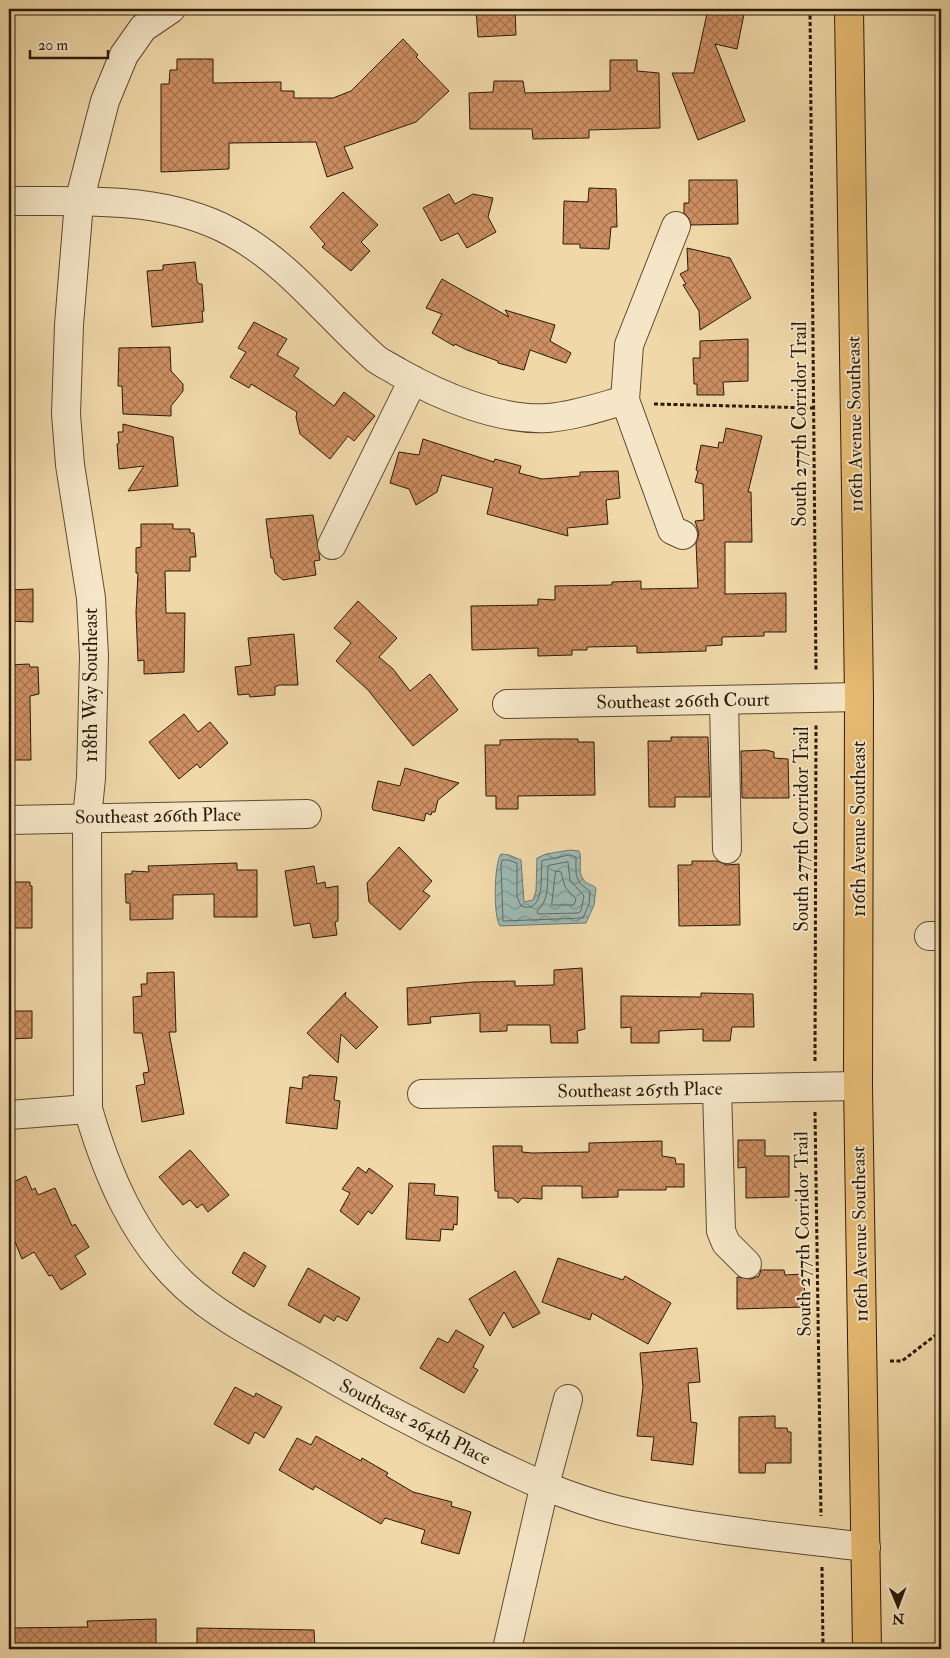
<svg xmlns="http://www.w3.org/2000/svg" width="950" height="1658" font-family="'IM FELL Double Pica',serif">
	<defs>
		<pattern id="water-waves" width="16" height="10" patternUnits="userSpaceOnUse" patternTransform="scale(1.25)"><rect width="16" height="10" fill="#9db8b2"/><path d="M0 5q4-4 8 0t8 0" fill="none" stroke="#80958f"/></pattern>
		<pattern id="building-cross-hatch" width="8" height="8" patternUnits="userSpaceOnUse" patternTransform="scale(1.25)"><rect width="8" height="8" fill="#ce8f62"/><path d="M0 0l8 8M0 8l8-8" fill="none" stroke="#a7744f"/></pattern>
	</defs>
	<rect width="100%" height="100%" fill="#f0d8a9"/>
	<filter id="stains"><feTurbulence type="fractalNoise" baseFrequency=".004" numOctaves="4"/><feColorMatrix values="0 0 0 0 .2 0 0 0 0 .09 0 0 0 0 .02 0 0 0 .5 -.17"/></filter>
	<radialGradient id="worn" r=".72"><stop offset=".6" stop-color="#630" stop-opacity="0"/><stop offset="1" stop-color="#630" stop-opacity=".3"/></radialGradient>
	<g fill="url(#water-waves)" stroke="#6f796e">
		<path d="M570,850l9,1c4,9 -2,20 4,28 4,6 9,5 13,9l-2,17 -8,18 -86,3c-7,-9 -6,-63 1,-72l8,1 12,5 3,42 9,-2 3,-9 1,-33 9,-4z"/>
		<path d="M941,1434v84l-4,7 1,-83z"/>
	</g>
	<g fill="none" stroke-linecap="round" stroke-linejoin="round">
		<g stroke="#646a5e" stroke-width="1">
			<path d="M570,855l6,2c0,19 -2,24 14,34l-1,13 -6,14 -80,3 -2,-56 1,-5h6l9,3v34l4,9c25,9 19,-32 21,-45z"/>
			<path d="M568,862l2,18 14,16 -3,15 -3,2 -40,1 -1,-3c13,-11 10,-30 11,-45z"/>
			<path d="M556,871l5,1 4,15 11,12 -2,6h-22z"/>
		</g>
	</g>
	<g fill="url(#building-cross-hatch)" stroke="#2a1b09">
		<path d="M476,9h39l1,26 -38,2z"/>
		<path d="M708,9h37l-8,40 -22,-5 30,77 -47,19 -26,-67h22z"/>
		<path d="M403,39l15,16 -2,2 33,34 -33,31 -72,25 9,21 -26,9 -11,-35 -87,1v26l-68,3v-88h8l1,-14h7v-11h36v24l68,-1v9h13v7h39l18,-7z"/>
		<path d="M610,60h27v11l22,2 1,55 -71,2v8l-56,1 -1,-10h-62l-1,-36 24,-1 1,-11h29l2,12 85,-2z"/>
		<path d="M689,180h48l1,44 -47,1 -3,-8 -4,-4v-10h5z"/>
		<path d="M589,188l27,1 1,38h-6l-2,22 -29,-1v-4h-17l1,-43 24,1z"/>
		<path d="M343,192l35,33 -17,17 9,9 -19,20 -29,-24 3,-3 -15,-17z"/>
		<path d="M449,194l6,10 18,-10 20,4 -5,19 8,15 -29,16 -9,-15 -17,8 -18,-33z"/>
		<path d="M687,248l43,10 21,40 -51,32 -1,-19 -16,-26 3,-1 -6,-10 8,-4z"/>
		<path d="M195,262l2,19 2,3h3l2,27h-2l1,11 -51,5 -5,-56 16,-1v-5z"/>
		<path d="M442,279l67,38 -4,-7 50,15 -5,16 21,12 -5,10 -36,-13 -6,20 -26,-7v-2l-31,-11 -12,-6 -1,2 -22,-13 10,-19 -16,-6z"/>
		<path d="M254,322l33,17 -10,16 22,13 -5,8 40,30 10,-14 31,24 -21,25 -6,-5 -18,23 -30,-25 -4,-17 1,-5 -46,-28 -2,4 -19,-11 16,-25 -8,-4z"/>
		<path d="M748,339v42l-25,1 1,13h-27v-11h-3l-1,-26h7v-17z"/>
		<path d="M170,347l1,24 12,13v7l-12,15v10l-48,-2 -1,-28h-4l1,-38z"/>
		<path d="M123,424l50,13 5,49 -50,5 16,-25 -25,3 -2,-25 2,-1 -1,-11h5z"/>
		<path d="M726,428l36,8 -14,56h3l1,50h-27v52l61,-1v39h-22v4l-42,1v8l-16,1v5l-69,2v-7l-50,1v3h-15v5l-34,1v-8l-66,2 -1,-44 67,-1v-6l17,1v-14l57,-1v-3l29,-1v8l57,-1 -2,-45 3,-9 -4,-13 9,-1 -1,-36 -8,-2 3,-11 -2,-1 5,-25 17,3 1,-6 4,1z"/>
		<path d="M423,439l71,23 1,-3 26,7 -2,7 23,6 38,-3v-4l38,-1 2,27 -14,2 2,24 -41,4 1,8 -81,-22 6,-26 -51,-13 -5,17 -21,13 -7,-16 -19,-6 9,-31 20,3z"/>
		<path d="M313,515l7,45 -6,1 2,14 -33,5 -8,-7 -2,-15h-2l-5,-39z"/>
		<path d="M141,524h32v5h17v4h4l2,24h-6v14h-25l1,42h19l-1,59 -40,2v-14l-6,1 -2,-48 2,-40h-2v-25l5,-1z"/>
		<path d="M33,589v33l-24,-1v-31z"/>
		<path d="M358,601l39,37 -18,19 14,12 17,22 20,-17 28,36 -45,36 -45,-56 -32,-29 15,-18 -17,-15z"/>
		<path d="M294,634l4,51h-19l-4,2v8l-25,2 -1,-3 -11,1 -3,-28 16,-2 -3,-27z"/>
		<path d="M29,664l1,3h8l1,27 -9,2 1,64h-22v-95z"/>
		<path d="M184,714l14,18 12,-10 18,21 -28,25 -3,-4 -18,15 -30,-37z"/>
		<path d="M671,737h37l2,60h-35v10h-26l-1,-66h23z"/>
		<path d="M543,739h35v3h16l1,53 -77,1v13h-22v-13h-10l-1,-51h15v-5z"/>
		<path d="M766,750l8,2v6l14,1 1,39h-47l-1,-47z"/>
		<path d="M405,768l54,15 -21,17 -3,12h-3l-1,3 -5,-2 -2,8 -51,-11 -1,-3 6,-26 22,5z"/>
		<path d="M399,847l33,34 -9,10 7,5 -30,34 -31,-28 -2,-19z"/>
		<path d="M692,861h25l10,4 12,-1 1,61 -61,1 -1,-61h14z"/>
		<path d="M237,863v7h20v47h-43v-23l-41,1v24l-43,1v-17h-4l-1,-29h7v-3l17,1 -1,-6z"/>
		<path d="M314,866l3,18 8,-2 1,6 12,-2v35l-3,1 2,13 -24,3 -3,-15 -16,3 -9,-55z"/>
		<path d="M9,882h21v4h2v42h-23z"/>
		<path d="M582,968l3,61 -8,2 1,12h-27l-1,-18h-43v6l-27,1v-19l-50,4 1,6 -23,2 -1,-37 66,-6 42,-1v5l39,-1v-15z"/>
		<path d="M174,972l2,60h-7l15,82 -42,8 -6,-36 9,-2 -2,-11 6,-1 -7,-39h-8l-1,-36 9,-1 -1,-12h6v-11z"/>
		<path d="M346,992l-1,4 33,31 -22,22 -15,-15 -3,29 -31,-30z"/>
		<path d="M701,993l52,1 1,33h-22l-2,14h-27v-12l-44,2v12h-28v-16l-10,1v-32l80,1z"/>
		<path d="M9,1011h23v27l-23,1z"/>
		<path d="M309,1075l28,2 -3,23 6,1 -3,28 -51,-6 4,-36 12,2 1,-12h6z"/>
		<path d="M738,1140h27v16h24v41l-43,1v-31l-8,1z"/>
		<path d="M662,1141v15l13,2 1,6h8v23h-18v3h-48v7l-36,1v-12h-40v13l-20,-1 -4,5 -6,-5h-14v-7h-3l-2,-45h29v6l10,1 57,-1v-9z"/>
		<path d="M190,1150l39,45 -21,17 -6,-8 -5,4 -7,-8 -7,5 -24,-28z"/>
		<path d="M358,1167l8,6 3,-5 24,18 -21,28 -4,-3 -10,14 -18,-14 10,-18 -8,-4z"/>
		<path d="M26,1176l6,14 3,-2 3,7 17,-7 17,38 3,-2 14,23 -14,9 11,18 -25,16 -9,-15 -3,1 -15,-24 -12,7 -13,-32v-43z"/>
		<path d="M409,1183l26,1 -1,11 24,2 -1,28 -3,-1 -1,6 -12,-1 -1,12 -34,-2z"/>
		<path d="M244,1252l22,14 -12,21 -22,-14z"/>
		<path d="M558,1258l65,22 2,-4 46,27 -23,41 -56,-31 -2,7 -48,-18z"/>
		<path d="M308,1268l52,30 -13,23 -10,-5 -3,5 -10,-6 -4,8 -32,-18z"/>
		<path d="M761,1270h23l1,5 19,-1 1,33 -68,2v-32l14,2 8,-3z"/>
		<path d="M515,1271l25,42 -27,15 -9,-16 -14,24 -21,-37z"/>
		<path d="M456,1330l28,16 -11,21 5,3 -14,23 -44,-25 18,-30 10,5z"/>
		<path d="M697,1348l3,34 -12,1 3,39 6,1 -4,42 -42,-5 3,-23 -17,-1 6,-49 -3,-34z"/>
		<path d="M235,1387l19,10 2,-4 26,14 -18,31 -9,-6 -6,12 -35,-20z"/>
		<path d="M775,1416v12h12l1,4h3v31h-25l-1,10h-26v-56z"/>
		<path d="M316,1436l45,25 1,-3 26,15 -2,3 27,16 39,10 -1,4 20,6 -12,42 -38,-11 4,-13 -40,-12 -4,6 -66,-38 -2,4 -34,-20 18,-32 14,7z"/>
		<path d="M156,1619v30h-147v-21l79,-1 -1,-6z"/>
		<path d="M197,1628l117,2 1,19h-118z"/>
	</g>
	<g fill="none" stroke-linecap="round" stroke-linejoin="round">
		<defs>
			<g id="minor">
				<path d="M171,9l-28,19 -19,27 -19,46 -26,101 -10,123 -3,89 4,51 21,133 3,58 -3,122 -4,40 1,291c19,65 46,130 97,177 36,33 82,55 124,79 53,31 107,60 163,87 48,24 93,45 145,58 82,20 166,27 249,37"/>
				<path d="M9,201c75,1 153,-6 222,31 58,31 96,84 144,126 7,6 16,9 23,14 42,24 101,49 150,46 26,-2 52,-11 77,-18"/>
				<path d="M676,226l-47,119 -4,55 47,130 11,5"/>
				<path d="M332,545l81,-165"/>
				<path d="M724,700l3,149"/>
				<path d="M507,704l352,-7"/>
				<path d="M9,820l298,-6"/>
				<path d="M929,936h12"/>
				<path d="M717,1089l4,142 5,12 21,21"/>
				<path d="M422,1094l436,-8"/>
				<path d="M9,1115l79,-6"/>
				<path d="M507,1649l37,-161 24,-89"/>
			</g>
			<path id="major" d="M849,9l10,688 -1,389 9,563"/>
		</defs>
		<use href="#minor" stroke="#5c4a31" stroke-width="30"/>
		<use href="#major" stroke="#2a1b09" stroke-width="30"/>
		<g stroke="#2a1b09" stroke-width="3" stroke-dasharray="4 2.5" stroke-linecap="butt">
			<path d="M810,9l6,662"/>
			<path d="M654,404l160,4"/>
			<path d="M815,1061l1,-336"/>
			<path d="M815,1112l6,404"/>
			<path d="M890,1361h12l39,-30"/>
			<path d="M822,1567l1,82"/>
		</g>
		<use href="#minor" stroke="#f5e6c7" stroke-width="28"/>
		<use href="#major" stroke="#e8bc74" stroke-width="28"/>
	</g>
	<g text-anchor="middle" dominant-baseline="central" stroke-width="4" stroke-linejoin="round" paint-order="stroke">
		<g font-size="19" fill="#2a1b09" stroke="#f5e6c7">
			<text transform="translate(800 424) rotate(-90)">South 277th Corridor Trail</text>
			<text transform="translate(855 424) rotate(-91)">116th Avenue Southeast</text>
			<text transform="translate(91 685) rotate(-90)">118th Way Southeast</text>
			<text transform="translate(683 701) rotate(-1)">Southeast 266th Court</text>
			<text transform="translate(158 816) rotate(-1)">Southeast 266th Place</text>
			<text transform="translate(802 829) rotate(-90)">South 277th Corridor Trail</text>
			<text transform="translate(859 829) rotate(-90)">116th Avenue Southeast</text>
			<text transform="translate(640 1090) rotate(-1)">Southeast 265th Place</text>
			<text transform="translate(803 1234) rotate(-91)">South 277th Corridor Trail</text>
			<text transform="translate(860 1234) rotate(-91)">116th Avenue Southeast</text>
			<text transform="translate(415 1422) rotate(27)">Southeast 264th Place</text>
		</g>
	</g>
	<rect width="950" height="1658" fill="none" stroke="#f0d8a9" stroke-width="30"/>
	<rect x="10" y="10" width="930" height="1638" fill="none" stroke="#2a1b09" stroke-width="2.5"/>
	<rect x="15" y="15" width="920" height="1628" fill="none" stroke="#2a1b09"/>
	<g transform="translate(898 1606) rotate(179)" stroke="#f5e6c7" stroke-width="4" paint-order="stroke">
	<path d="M0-4L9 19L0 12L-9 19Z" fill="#2a1b09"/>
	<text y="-8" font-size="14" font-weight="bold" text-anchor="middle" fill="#2a1b09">N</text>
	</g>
	<path d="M30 50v8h78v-8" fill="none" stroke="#2a1b09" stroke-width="2.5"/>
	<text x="38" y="50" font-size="15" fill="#2a1b09" stroke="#f5e6c7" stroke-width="4" paint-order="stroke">20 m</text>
	<rect width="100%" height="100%" filter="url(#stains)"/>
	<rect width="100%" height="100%" fill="url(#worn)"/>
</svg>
